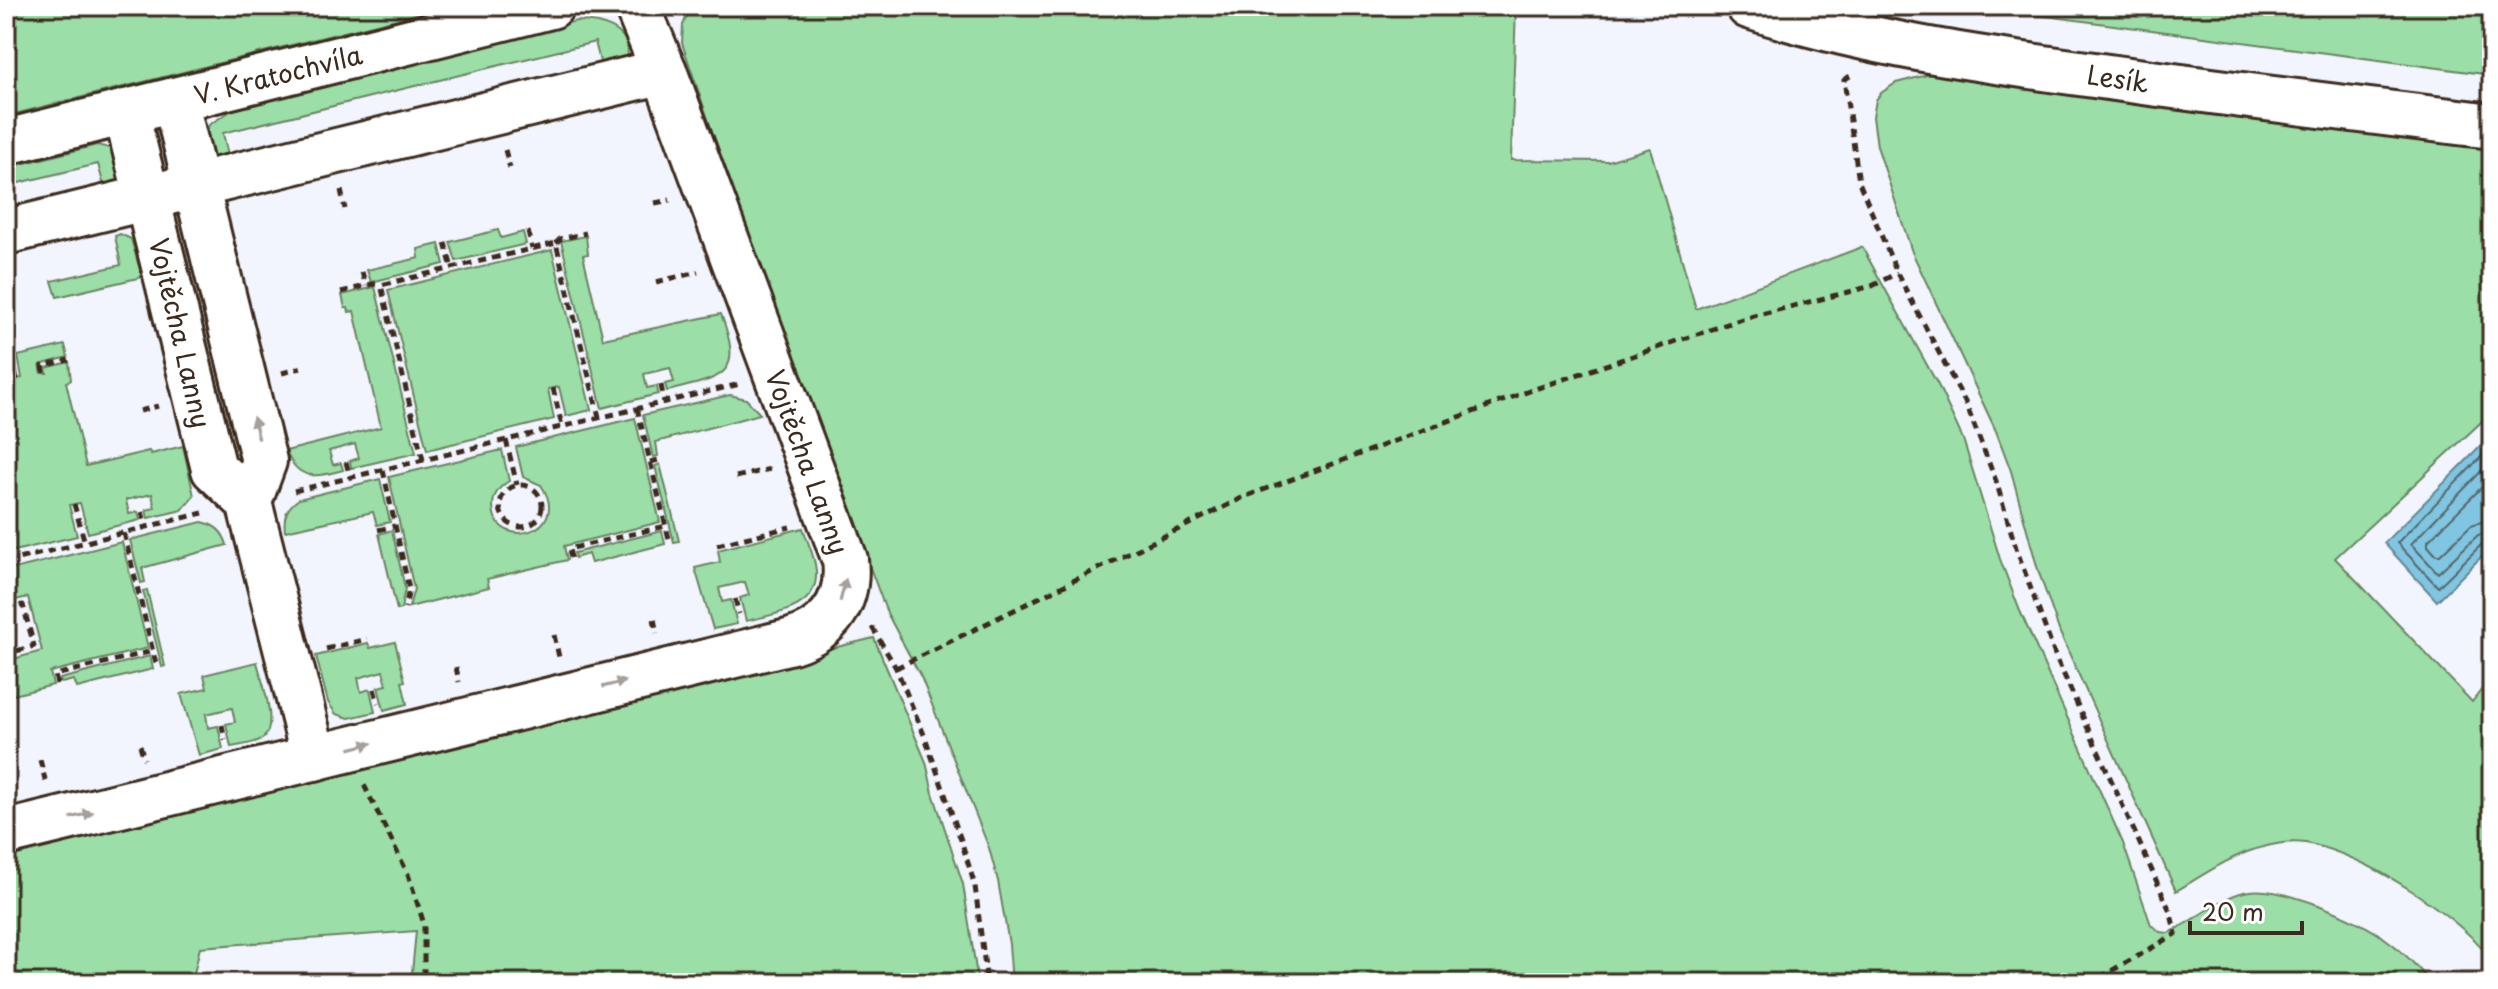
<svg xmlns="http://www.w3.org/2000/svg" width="2498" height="989" font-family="'Playpen Sans',sans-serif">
	<rect width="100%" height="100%" fill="#f2f4fe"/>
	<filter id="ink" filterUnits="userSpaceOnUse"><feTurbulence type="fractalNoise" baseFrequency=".0125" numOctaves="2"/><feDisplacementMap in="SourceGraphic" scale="16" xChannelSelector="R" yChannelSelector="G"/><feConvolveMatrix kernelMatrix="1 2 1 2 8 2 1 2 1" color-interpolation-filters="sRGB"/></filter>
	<g filter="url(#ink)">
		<g fill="#9bdea8" stroke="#6b8463" stroke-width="2">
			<path d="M6,6h443l-443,110z"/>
			<path d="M691,6h825l-5,154 97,1 42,-13 46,161 166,-62 76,138 25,54 37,120 20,52 103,232 28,82 9,7 8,1c26,-11 49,-34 76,-41 33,-9 116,27 143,48 17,12 31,27 44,43h-1419l-3,-39 -11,-63 -9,-33 -68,-171 -34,-64 -117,-312 -88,-258 1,-18z"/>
			<path d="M1970,6h522v69z"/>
			<path d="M576,21c23,0 56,7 51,36l-6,6 -19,6 -7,-27 -372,91 6,27 -15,3 -15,-20 10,-18 23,-15z"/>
			<path d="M1935,73l271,39 286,36v264l-157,146 137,144 20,-26v282c-43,-48 -122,-101 -186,-115 -13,-2 -29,0 -43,4 -30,7 -60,28 -87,44l-116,-258 -22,-63 -27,-99 -15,-40 -84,-179 -35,-106 -4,-29 3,-17 5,-7 15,-10z"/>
			<path d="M97,145l16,4 14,33 -22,8 -7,-26 -92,22v-18z"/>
			<path d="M498,230l3,8 22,-6 3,12 -70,17 -6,-19z"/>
			<path d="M120,234l11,5 11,38 -85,20 -5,-16 69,-16 -6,-29z"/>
			<path d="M586,236l2,18 -5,1 20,84 118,-25c24,64 1,63 -54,77l-2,-7 9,-2 -4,-14 -26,6 3,14 10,-2 1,8 -56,14 -41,-167z"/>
			<path d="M439,244l5,20 -73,18 -4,-12 52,-12 -1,-9z"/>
			<path d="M552,250l39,160 -25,6 -7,-29 -11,2 6,30 -127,31 -39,-160z"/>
			<path d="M375,287l41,166 -65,15 -1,-7 9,-3 -4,-14 -26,7 4,14 8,-2 2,7c-26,7 -45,12 -57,-19l95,-24 -27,-116 -5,1 -1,-4h-3l-3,-13z"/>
			<path d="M65,345l3,12 -28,8 1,8h6l-1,-5 23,-6 2,18 -5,2 20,84 63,-15 2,3 32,-8 11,50 -12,14 -34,8 -2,-8 9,-2 -3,-14 -26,6 3,14 9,-2 2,8 -52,13 -8,-30 -11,2 8,31 -71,17v-194l6,21 10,-2 -4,-22z"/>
			<path d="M730,395l16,4 14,15 -104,28 2,14 -5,1 -10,-42z"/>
			<path d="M635,418l25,104 -96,24 3,14 -80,19 2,8 -80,20 5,-18 -25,-112 113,-27 7,31c-10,6 -16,14 -16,25 1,47 81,27 48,-21l-18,-8 -7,-30z"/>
			<path d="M660,464l19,77 -5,1 -19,-76z"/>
			<path d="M380,479l10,43 -13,3 -4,-13 -88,19c-2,-15 2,-24 14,-32z"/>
			<path d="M202,522c13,3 21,9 25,23l-85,23 3,14 -4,1 -11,-43z"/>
			<path d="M803,528c4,13 12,28 13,43 3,39 -42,43 -70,50l-6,-23 9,-3 -4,-13 -26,6 3,14 9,-2 6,24 -24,5 -18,-61 25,-6 -2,-12z"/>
			<path d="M392,530l13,58 -4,21 -4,1 -18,-76z"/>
			<path d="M662,531l3,13 -74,19 -3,-9 -13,4 -1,-5z"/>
			<path d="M122,542l26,106 -98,24 3,13 -47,12v-36l36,-10 -14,-54 -21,5 -1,-31z"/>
			<path d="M147,590l18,76 -3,1 -19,-76z"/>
			<path d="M874,638l52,124 7,31 30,91 15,99h-567l5,-52 -216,16 -8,36h-186v-133z"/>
			<path d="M395,642l10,39 -3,1 5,22 -23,6 -6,-23 9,-2 -4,-14 -25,7 3,14 9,-3 5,23 -26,6 -13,-4 -8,-12 -12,-46 52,-13 2,5z"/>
			<path d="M150,656l3,13 -76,19 -3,-8 -13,3 -1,-4z"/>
			<path d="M257,662c4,17 22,63 6,76 -8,6 -22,7 -32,9l-5,-23 9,-2 -3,-14 -26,6 2,14 10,-2 5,23 -24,6 -18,-61 26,-6 -3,-13z"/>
		</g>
		<path fill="#80c5e1" stroke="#648793" stroke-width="2" d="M2492,435v111l-55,55 -53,-58z"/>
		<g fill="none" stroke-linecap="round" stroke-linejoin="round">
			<g stroke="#57686c" stroke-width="2">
				<path d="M2492,446l-95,97 41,44 45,-44 9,-2"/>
				<path d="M2492,460l-81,84 27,29 40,-38 14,-4"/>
				<path d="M2492,477l-64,64v5l8,9h4l31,-30 21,-6"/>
			</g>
			<defs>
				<g id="minor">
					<path d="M1749,6c113,37 228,53 345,69 132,19 265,35 398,51"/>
					<path d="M175,100l89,361 -15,41"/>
					<path d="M126,112l88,357 35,33 65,256"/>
					<path d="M6,142l545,-136"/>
					<path d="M6,232l658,-161"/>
					<path d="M6,833l786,-192c38,-12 58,-41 53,-81l-181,-489 -27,-65"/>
				</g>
			</defs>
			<use href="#minor" stroke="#3b2a1e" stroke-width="50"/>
			<g stroke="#3b2a1e" stroke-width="5" stroke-dasharray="8 6" stroke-linecap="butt">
				<path d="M1850,76l-6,4 15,102 38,91 68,129 31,79 20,67 39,107 115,256 6,23 -86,49"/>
				<path d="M505,150l5,18"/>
				<path d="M341,190l4,19"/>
				<path d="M655,203l15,-3"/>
				<path d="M528,231l4,18"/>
				<path d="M445,243l7,25"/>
				<path d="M556,243l4,-4 26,-6"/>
				<path d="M362,272l4,14"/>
				<path d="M656,282l42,-10"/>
				<path d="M341,292l32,-8 8,1"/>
				<path d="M12,358l5,22"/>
				<path d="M44,373l-1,-7 26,-6"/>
				<path d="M282,373l19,-5"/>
				<path d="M661,385l3,16"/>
				<path d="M553,388l9,38"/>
				<path d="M637,408l33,135"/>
				<path d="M140,411l18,-5"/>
				<path d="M506,440l11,45"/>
				<path d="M423,460l-42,-175 175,-42 43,174"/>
				<path d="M346,462l4,16"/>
				<path d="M650,462l9,-2"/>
				<path d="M383,470l26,119 -4,19"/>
				<path d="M736,477l34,-8"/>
				<circle cx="521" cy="506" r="21"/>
				<path d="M294,491l446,-107"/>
				<path d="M74,504l11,39"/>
				<path d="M142,512l4,15"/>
				<path d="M378,530l17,-4"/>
				<path d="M124,533l33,135"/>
				<path d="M717,545l73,-18"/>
				<path d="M571,558l-2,-9 97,-23"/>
				<path d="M6,562l197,-49"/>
				<path d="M735,599l4,15"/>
				<path d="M6,609l17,-4 11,41 -28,8"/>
				<path d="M654,619l3,14"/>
				<path d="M872,627l24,41 29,69 36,103 14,46 12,97"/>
				<path d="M554,635l5,22"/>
				<path d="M326,649l41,-10"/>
				<path d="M456,667l3,15"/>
				<path d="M896,668l348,-171 288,-107 210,-71 130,-33 25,-13"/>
				<path d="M57,684l-2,-9 98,-24"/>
				<path d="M374,689l4,14"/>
				<path d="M222,725l3,15"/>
				<path d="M140,745l4,14"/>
				<path d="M40,760l6,23"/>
				<path d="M364,785l44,89 16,50v59"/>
			</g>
			<use href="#minor" stroke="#fff" stroke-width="44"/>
		</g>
		<defs><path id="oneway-solid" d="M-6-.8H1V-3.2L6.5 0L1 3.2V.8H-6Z" transform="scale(2)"/></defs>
		<g fill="#a79f9a">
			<use href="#oneway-solid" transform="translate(256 428) rotate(-104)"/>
			<use href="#oneway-solid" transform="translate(843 590) rotate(-76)"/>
			<use href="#oneway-solid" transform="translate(614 684) rotate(-14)"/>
			<use href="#oneway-solid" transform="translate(361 746) rotate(-14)"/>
			<use href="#oneway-solid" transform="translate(82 815) rotate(-14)"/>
		</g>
	</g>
	<g text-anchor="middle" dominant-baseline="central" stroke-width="6" stroke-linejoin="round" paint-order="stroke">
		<g font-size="26" fill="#3b2a1e" stroke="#fff">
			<text transform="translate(278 74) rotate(-14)">V. Kratochvíla</text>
			<text transform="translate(2118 78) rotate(8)">Lesík</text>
			<text transform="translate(181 333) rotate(77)">Vojtěcha Lanny</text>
			<text transform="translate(808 462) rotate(70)">Vojtěcha Lanny</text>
		</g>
	</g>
	<rect width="2498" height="989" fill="none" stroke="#fff" stroke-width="32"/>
	<rect x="16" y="16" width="2466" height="957" fill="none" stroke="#3b2a1e" stroke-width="3" filter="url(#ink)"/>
	<path d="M2190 921v12h112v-12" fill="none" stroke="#3b2a1e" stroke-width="4"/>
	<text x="2202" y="921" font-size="24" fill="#3b2a1e" stroke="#ffffff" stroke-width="6" paint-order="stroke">20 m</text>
</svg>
